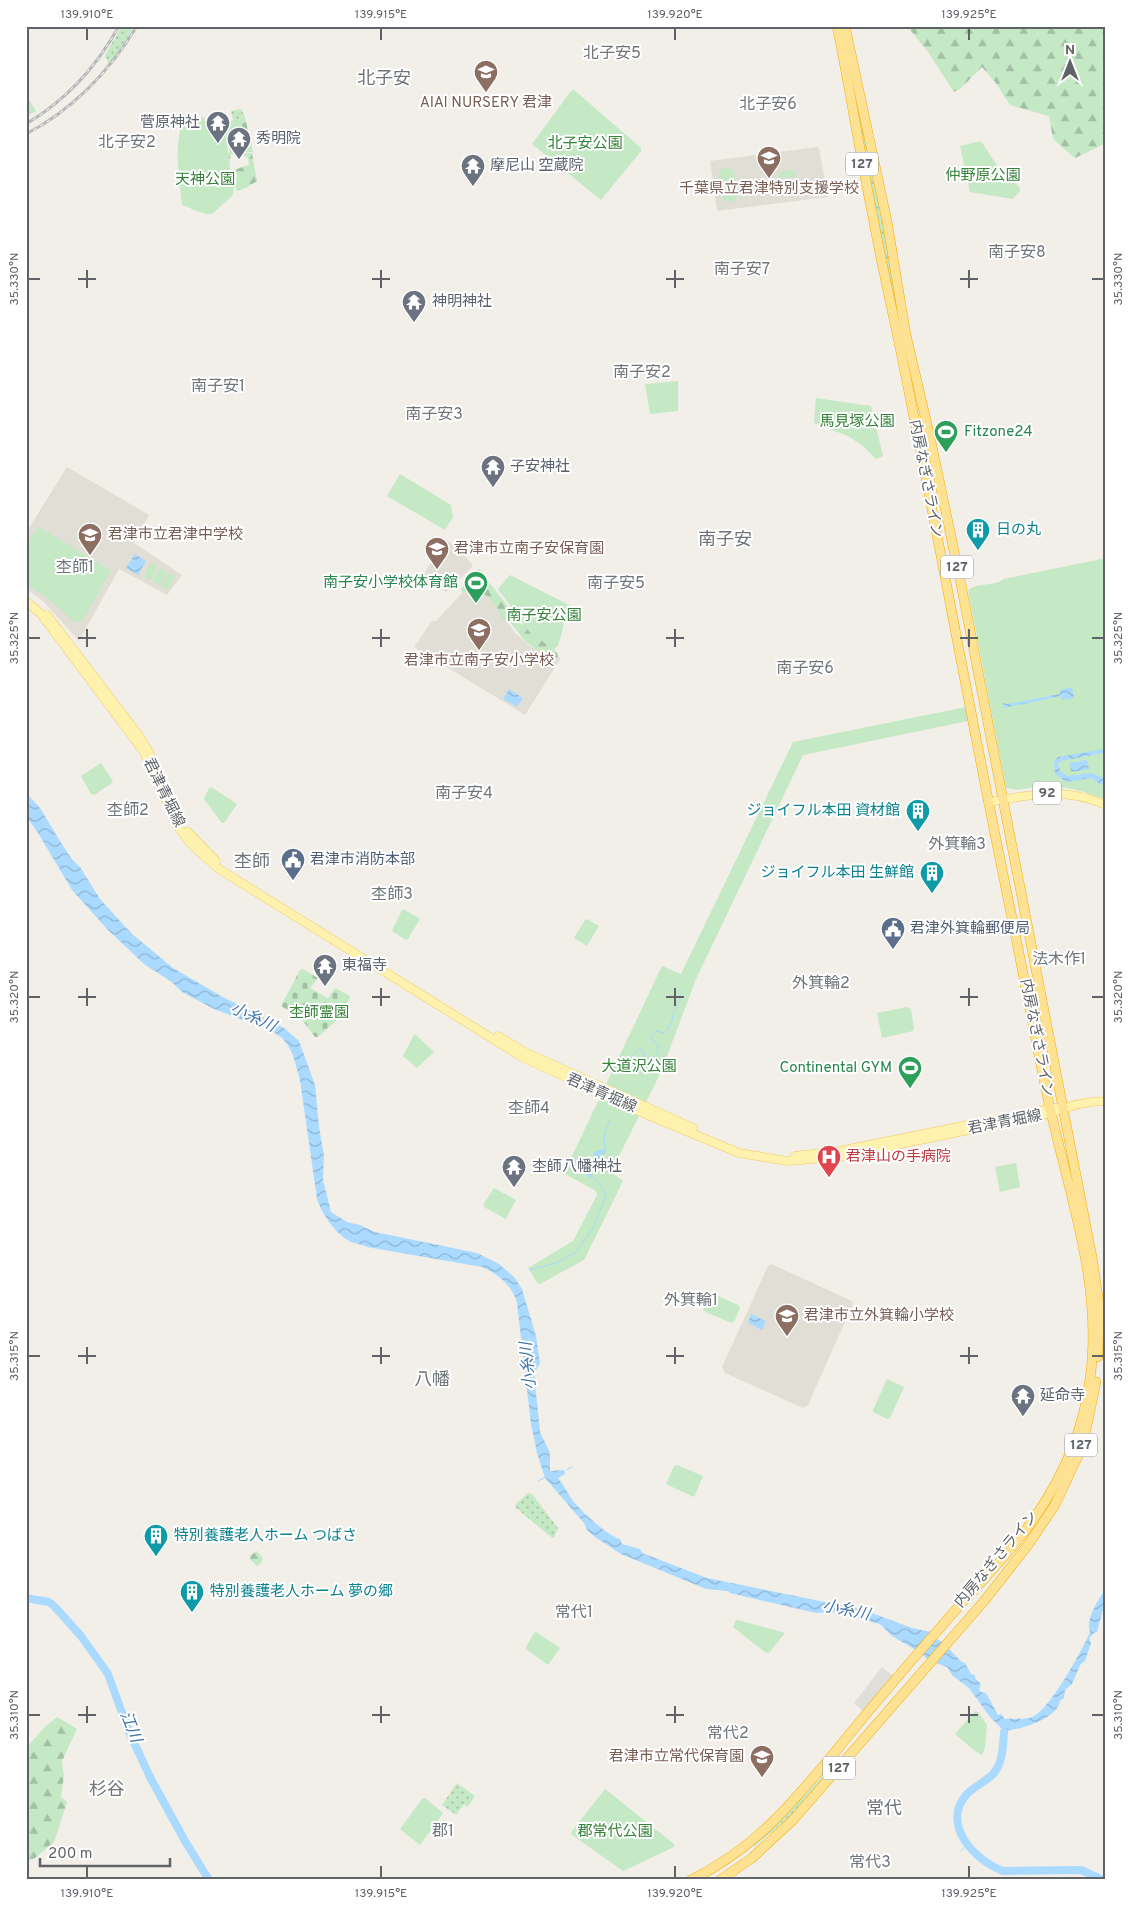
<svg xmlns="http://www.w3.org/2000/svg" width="1132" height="1906" font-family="Overpass,'Noto Sans JP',sans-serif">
	<defs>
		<pattern id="grass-dots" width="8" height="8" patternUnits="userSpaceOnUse" patternTransform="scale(1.25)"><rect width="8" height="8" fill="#c5e8c5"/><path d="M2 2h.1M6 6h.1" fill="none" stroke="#a3c0a4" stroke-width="1.8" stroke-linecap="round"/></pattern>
		<pattern id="forest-firs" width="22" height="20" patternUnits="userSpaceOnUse" patternTransform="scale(1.25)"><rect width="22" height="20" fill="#c5e8c5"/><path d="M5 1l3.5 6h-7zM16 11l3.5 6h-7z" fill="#a3c0a4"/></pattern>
		<pattern id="cemetery-stones" width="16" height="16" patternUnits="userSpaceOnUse" patternTransform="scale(1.25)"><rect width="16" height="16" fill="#c5e8c5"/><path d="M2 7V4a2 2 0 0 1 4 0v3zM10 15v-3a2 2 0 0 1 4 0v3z" fill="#a3c0a4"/></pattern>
		<pattern id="water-waves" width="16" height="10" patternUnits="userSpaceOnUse" patternTransform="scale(1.25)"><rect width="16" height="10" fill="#aadaff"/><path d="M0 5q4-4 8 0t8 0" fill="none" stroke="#8eb4d2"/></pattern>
	</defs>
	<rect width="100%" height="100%" fill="#f1efe8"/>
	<path fill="#e0deda" d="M882,1667l11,9 -30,35 -9,-8z"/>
	<g fill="#e1ded6">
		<path d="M817,147l2,1 9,49 -111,14 -7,-50z"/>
		<path d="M67,467l82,48 -15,28 48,32 -15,20 -48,-26 -40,72 -35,-39 -18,-14v-55z"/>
		<path d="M446,539l17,15 9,10v3l-26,25 -25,-14z"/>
		<path d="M474,585l17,11 24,37 15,13 16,8 15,4 -36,57 -111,-68 18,-26h4l28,-30z"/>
		<path d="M771,1264l81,37 1,3 -45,101 -5,3 -78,-35 -3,-6 46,-101z"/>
	</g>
	<g fill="url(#grass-dots)">
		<path d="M122,26h12l-13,23 -12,16 -4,-10z"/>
		<path d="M857,98l13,48 32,180 -3,1 -39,-186z"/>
		<path d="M241,109l4,8 -12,3 -2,-9z"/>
		<path d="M528,1493l4,1 26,34 -4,10 -3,-1 -36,-30 1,-3z"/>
		<path d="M830,1767l-1,4 -34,41 -41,35 -1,-3 55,-52z"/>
		<path d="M457,1783l18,13 -8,11 -3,-3 -8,11 -14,-10z"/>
	</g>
	<g fill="url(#forest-firs)" fill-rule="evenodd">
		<path d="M907,26h199v115l-4,4 -27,13 -22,-19 -4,-23 -39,-11 -15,-23 -13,-15 -22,22 -6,3 -26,-40z"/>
		<path d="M220,121l3,2 5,30h24l5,28 -11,7 -10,3v-4h-2l-1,7 -9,9 -5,-3 -7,14h-5l-16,-5 15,-83zM231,154h9l8,4 1,7c-8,1 -13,7 -21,4l-1,-8 3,-2z"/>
		<path d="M479,569l42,55 2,1v-3l38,3 2,3 -5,18 -4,3 3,4 1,4 -5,1 -12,-5 -16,-12 -15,-19 -9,-4c-4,-14 -14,-24 -27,-30l-11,5 -2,-4 7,-10z"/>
		<path d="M257,1551l6,7 -2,5 -4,3 -7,-7 1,-4z"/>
		<path d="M57,1717l20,12 -15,32 2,15 -3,21 6,5 -13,40 -19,16 -9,4v-114l19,-21z"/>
	</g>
	<g fill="url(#cemetery-stones)">
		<path d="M245,117l8,35 -23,1 -7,-30z"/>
		<path d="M303,969l15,9 -8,10 18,10 7,-10 15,8v2l-14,23 -18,16h-3l-15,-20 -19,-11 19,-36z"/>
	</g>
	<g fill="#c5e8c5">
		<path d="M574,90l67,58v3l-40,49 -69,-56 39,-53z"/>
		<path d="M26,95l10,16 -10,6z"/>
		<path d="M204,117l2,8 16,-4 7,34 3,41 -20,18h-5l-25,-9c-2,-26 -9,-59 1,-84z"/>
		<path d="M981,141l15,23 23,23 1,4 -7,8 -43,-7 -10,-46z"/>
		<path d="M727,167l7,4 3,25 -2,4c-18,9 -19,-25 -15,-29 1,-3 4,-3 7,-4z"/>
		<path d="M793,170l4,3 -2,4 -17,1v-3l2,-3z"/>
		<path d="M678,381v30l-28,3 -5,-30z"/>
		<path d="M816,398l55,8 12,50 -7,3 -13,-13 -15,-10 -34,-13z"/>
		<path d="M400,474l51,31 2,12 -8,13 -58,-34z"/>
		<path d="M38,526l73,45 -29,50 -7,1 -29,-25 -20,-13v-38z"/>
		<path d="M1106,558v242c-21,-9 -47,-16 -70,-13 -9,1 -22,5 -30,0l-38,-197c11,-8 25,-3 36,-11z"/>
		<path d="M151,563l7,4 -8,13 -6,-4z"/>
		<path d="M160,568l7,4 -8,13 -7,-4z"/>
		<path d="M168,573l7,3 -8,14 -7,-4z"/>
		<path d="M510,575l59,30 1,2 -15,40 -3,1 -22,-15 -32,-44z"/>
		<path d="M966,707l2,14 -165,34 -107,224 -35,93 -50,100 12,9 -39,79 -44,24h-2l-10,-16 45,-27 24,-46 -1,-4 -31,-17v-3l97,-205 19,8 112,-232z"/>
		<path d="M101,763l12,18 -1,2 -18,12 -3,-1 -10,-18z"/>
		<path d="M211,787l26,17 -13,19h-2l-18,-24 5,-11z"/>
		<path d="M402,910h3l15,9 -12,20 -2,1 -14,-9z"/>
		<path d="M587,919l12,7 -12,20 -13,-8 11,-18z"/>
		<path d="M907,1007l4,2 3,20 -1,2 -31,7 -5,-25z"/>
		<path d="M414,1035h2l18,17 -17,16 -14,-12z"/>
		<path d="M1016,1163l4,24 -20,5 -5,-25z"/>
		<path d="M494,1188l22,12 -10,19 -22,-12 -1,-2z"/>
		<path d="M711,1293l27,12 2,3 -6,14 -3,1 -27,-12 -1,-3 5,-14z"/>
		<path d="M887,1379l17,8 -14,31 -3,1 -14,-7v-2z"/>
		<path d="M677,1465l26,11 -9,21 -28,-13 8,-18z"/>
		<path d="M736,1620h2l47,13 -16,20h-3l-33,-26z"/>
		<path d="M536,1632l24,16 -12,17 -22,-16v-2l8,-14z"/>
		<path d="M975,1711l4,2 8,12 -2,22 -3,8 -7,-4 -19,-16v-2z"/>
		<path d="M605,1789l69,55v3l-51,24 -52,-37 1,-3z"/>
		<path d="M425,1798l18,15 -23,32 -20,-16 22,-30z"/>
	</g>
	<g fill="url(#water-waves)">
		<path d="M135,554l11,7 -8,14 -12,-7z"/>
		<path d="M1072,687l2,11 -12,2 -1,-4 -57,12 -1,-5 5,1 52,-10v-4z"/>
		<path d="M509,689l14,9 -6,9 -14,-8z"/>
		<path d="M1104,749l2,1v5l-3,-2 -42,8 -3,2 2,8 7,5 24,-3 15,6v5h-6l-9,-6 -25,4 -11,-8 -1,-12 4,-5z"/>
		<path d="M1087,760l2,9 -18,3 -1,-9z"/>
		<path d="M26,793l14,15 20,33 11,17 9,9 20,32 31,34 42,35 48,28 63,32 15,13 16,44 4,42 5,29 -1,24 8,32 16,10 13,3 15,7 102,21 22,11 15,13 8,12 14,47 4,27 -6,11 6,58 10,21v18l14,-1 1,4 -7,4c6,7 10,16 15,23 8,10 36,36 47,38l2,5 18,5 2,4 65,25 157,32 48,18 19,4 -15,18 -24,-14 -12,-12 -48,-12 -16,1 -86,-20 -2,-2 -22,-2 -85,-35 -26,-17 -8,-7 -3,-7 -39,-45 -8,-25 -6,-29 -14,-121c-5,-18 -19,-29 -35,-36l-115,-20c-5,-3 -11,-3 -16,-5 -15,-8 -29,-27 -34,-43l-17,-119 -7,-25 -6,-11 -5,-6 -10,-7 -58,-22 -32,-17 -10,-10 -28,-18 -36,-34 -36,-40 -34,-57 -12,-17z"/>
		<path d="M605,1149l1,1 -2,4h-5l1,13 -8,4v7l-6,-4 -3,-12h10l1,-10z"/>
		<path d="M751,1314l15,7 -4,9 -14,-7z"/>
		<path d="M1106,1587v12l-8,29 -1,4 -3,1 -5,5 2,5 -6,18 -5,4 -8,19 -7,6 -1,8 -4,3c-3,18 -38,28 -55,30l-1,10 -3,-5 2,-6 -13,-13 -21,-29 -16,-12 -6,-9 -11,-4 12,-15 14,14 3,1 6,11 4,1v3l6,6 -2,5 2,3 5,1 12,22 3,-1 4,5c9,-1 19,1 27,-2 17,-6 51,-68 58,-85 -5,-15 10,-33 16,-45z"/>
		<path d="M935,1638l9,5 -15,17 -8,-6z"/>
	</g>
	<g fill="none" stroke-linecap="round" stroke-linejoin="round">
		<g stroke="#aadaff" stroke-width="1">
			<path d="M629,1061l9,-12 5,1 2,6 3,4c7,-1 11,-9 10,-15l-8,-7 7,-7 6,2 4,-3 5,-8 1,-8 7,-14v-10"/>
			<path d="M605,1149l-1,-13 6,-17"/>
			<path d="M530,1270l26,-7 19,-10 18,-25 13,-33 -5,-9 -9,-10"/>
			<path d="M566,1470l6,-3"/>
			<path d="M538,1481l8,-4"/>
			<path d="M961,1851l6,-7"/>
			<path d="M206,1880l2,-2"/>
		</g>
		<g stroke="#aadaff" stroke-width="8">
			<path d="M26,1598l23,4 6,5 26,29 27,38 21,58 22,47 34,62 24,39"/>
			<path d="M1004,1732c-1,13 -1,30 -10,41 -7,8 -19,13 -27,21 -27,30 8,67 36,77l78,-1 22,10"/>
		</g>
		<defs>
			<g id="major">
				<path d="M26,601l15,13 103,138 34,75 14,18 27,24 303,188 121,56 96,40 48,8 51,-4 213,-44c17,-7 36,-12 55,-12"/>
				<path d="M47,615l93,122 10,17"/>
				<path d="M988,802c43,-7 76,-16 118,3"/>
				<path d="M188,832l28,29"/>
				<path d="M498,1036l27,16 168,76"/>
				<path d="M1023,1114l33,-6"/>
				<path d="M795,1156l44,-5 158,-32"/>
			</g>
			<g id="highway">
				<path d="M845,26l42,195 19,114 24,102 31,147 131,673 7,47 -1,53"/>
				<path d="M691,1880c64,-32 99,-74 144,-128 34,-42 69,-83 105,-124 33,-39 71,-74 99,-117 26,-39 45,-85 51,-132 13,-93 -20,-181 -40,-271 -14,-63 -25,-127 -38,-190 -38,-183 -71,-368 -108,-551 -10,-50 -22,-100 -31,-150 -13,-63 -23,-128 -36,-191"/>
				<path d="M720,1880l32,-22 41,-38 192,-220 43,-55 27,-40 23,-49 8,-26 10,-48"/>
			</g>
		</defs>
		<use href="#major" stroke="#f2c960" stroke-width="9"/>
		<use href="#highway" stroke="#f9ab00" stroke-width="10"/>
		<use href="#major" stroke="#fff2af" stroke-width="8"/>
		<use href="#highway" stroke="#fde293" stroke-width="9"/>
		<defs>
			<g id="rail">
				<path d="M26,124c39,-23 71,-58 93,-98"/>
				<path d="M26,134c48,-25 83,-62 111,-108"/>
			</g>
		</defs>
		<use href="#rail" stroke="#b6b7b8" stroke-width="3"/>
		<use href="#rail" stroke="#fff" stroke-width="1" stroke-dasharray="4" stroke-linecap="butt"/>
	</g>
	<path fill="none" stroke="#5f6368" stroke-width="2" d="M87,28v12M381,28v12M675,28v12M969,28v12M87,270v18M381,270v18M675,270v18M969,270v18M28,279h12M78,279h18M372,279h18M666,279h18M960,279h18M1092,279h12M87,629v18M381,629v18M675,629v18M969,629v18M28,638h12M78,638h18M372,638h18M666,638h18M960,638h18M1092,638h12M87,988v18M381,988v18M675,988v18M969,988v18M28,997h12M78,997h18M372,997h18M666,997h18M960,997h18M1092,997h12M87,1347v17M381,1347v17M675,1347v17M969,1347v17M28,1356h12M78,1356h18M372,1356h18M666,1356h18M960,1356h18M1092,1356h12M87,1706v17M381,1706v17M675,1706v17M969,1706v17M28,1715h12M78,1715h18M372,1715h18M666,1715h18M960,1715h18M1092,1715h12M87,1866v12M381,1866v12M675,1866v12M969,1866v12"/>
	<defs>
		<symbol id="school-pin" viewBox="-11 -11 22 30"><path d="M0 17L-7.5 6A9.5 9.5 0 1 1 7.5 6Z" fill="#8d6e63" stroke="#fff"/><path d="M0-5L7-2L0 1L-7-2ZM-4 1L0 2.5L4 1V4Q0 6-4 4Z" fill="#fff"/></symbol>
		<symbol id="temple-pin" viewBox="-11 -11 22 30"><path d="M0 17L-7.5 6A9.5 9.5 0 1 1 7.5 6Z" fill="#6b7280" stroke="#fff"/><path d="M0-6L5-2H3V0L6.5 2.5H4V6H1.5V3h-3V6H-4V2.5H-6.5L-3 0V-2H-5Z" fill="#fff"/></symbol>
		<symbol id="stadium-pin" viewBox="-11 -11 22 30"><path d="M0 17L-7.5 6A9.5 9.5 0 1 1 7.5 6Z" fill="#2e9e5b" stroke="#fff"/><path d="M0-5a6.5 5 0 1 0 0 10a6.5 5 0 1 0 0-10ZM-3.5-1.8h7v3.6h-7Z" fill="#fff"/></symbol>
		<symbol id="building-pin" viewBox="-11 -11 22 30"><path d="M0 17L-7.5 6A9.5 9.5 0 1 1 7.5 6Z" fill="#0f9aa8" stroke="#fff"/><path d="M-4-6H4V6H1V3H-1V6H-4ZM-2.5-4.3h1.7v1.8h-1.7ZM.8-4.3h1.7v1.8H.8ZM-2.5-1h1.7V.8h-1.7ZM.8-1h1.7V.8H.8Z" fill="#fff"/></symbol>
		<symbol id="civic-pin" viewBox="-11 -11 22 30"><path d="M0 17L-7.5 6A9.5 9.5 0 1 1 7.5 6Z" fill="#5c6f8a" stroke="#fff"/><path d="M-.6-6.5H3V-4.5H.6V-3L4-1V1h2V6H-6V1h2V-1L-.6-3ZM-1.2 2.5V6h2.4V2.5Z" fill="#fff"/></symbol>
		<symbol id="hospital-pin" viewBox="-11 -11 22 30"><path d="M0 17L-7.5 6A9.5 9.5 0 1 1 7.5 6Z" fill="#e0444e" stroke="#fff"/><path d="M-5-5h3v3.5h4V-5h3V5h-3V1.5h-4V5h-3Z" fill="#fff"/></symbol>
	</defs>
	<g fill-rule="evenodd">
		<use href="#school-pin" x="472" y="58" width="28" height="38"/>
		<use href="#temple-pin" x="204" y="109" width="28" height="38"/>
		<use href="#temple-pin" x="225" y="125" width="28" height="38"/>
		<use href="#school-pin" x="755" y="144" width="28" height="38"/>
		<use href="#temple-pin" x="459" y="152" width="28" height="38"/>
		<use href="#temple-pin" x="400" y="288" width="28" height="38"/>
		<use href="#stadium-pin" x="932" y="418" width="28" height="38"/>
		<use href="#temple-pin" x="479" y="453" width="28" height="38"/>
		<use href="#building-pin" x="964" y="516" width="28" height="38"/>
		<use href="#school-pin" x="76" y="521" width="28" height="38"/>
		<use href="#school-pin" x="423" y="535" width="28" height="38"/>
		<use href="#stadium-pin" x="462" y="569" width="28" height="38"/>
		<use href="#school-pin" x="465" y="616" width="28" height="38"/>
		<use href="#building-pin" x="904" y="797" width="28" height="38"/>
		<use href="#civic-pin" x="279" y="846" width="28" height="38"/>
		<use href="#building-pin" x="918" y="859" width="28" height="38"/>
		<use href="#civic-pin" x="879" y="915" width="28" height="38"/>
		<use href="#temple-pin" x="311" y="952" width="28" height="38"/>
		<use href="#stadium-pin" x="896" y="1054" width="28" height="38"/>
		<use href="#hospital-pin" x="815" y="1143" width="28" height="38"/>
		<use href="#temple-pin" x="500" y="1153" width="28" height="38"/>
		<use href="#school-pin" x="773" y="1302" width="28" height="38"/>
		<use href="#temple-pin" x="1009" y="1382" width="28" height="38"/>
		<use href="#building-pin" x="142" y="1522" width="28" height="38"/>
		<use href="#building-pin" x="178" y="1578" width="28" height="38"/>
		<use href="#school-pin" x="748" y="1743" width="28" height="38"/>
	</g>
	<g text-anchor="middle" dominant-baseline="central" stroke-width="4" stroke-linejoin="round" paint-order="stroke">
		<g fill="#fff" stroke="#8f9295" stroke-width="1">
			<rect x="846" y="152.5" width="32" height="23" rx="4"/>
			<rect x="941" y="555.5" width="32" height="23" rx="4"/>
			<rect x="1033" y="781.5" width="28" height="23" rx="4"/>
			<rect x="1065" y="1433.5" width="32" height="23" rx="4"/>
			<rect x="823" y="1756.5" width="32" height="23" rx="4"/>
		</g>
		<g font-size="14" font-weight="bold" fill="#5f6368">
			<text x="862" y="164">127</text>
			<text x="957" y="567">127</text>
			<text x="1047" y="793">92</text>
			<text x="1081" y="1445">127</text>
			<text x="839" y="1768">127</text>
		</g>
		<g font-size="15" fill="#785e54" stroke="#fff">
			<text x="486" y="103">AIAI NURSERY 君津</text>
			<text x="769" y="189">千葉県立君津特別支援学校</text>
			<text x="108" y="535" text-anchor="start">君津市立君津中学校</text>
			<text x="454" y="549" text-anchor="start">君津市立南子安保育園</text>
			<text x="479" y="661">君津市立南子安小学校</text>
			<text x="804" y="1316" text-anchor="start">君津市立外箕輪小学校</text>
			<text x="744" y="1757" text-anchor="end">君津市立常代保育園</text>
		</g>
		<g font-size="15" fill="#5b616d" stroke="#fff" text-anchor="start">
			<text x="200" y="123" text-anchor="end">菅原神社</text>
			<text x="256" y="139">秀明院</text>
			<text x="490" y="166">摩尼山 空蔵院</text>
			<text x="432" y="302">神明神社</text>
			<text x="510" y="467">子安神社</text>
			<text x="342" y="966">東福寺</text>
			<text x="532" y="1167">杢師八幡神社</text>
			<text x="1040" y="1396">延命寺</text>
		</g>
		<g font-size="15" fill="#348238" stroke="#fff">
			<text x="585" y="144">北子安公園</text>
			<text x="983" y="176">仲野原公園</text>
			<text x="205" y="180">天神公園</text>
			<text x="857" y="422">馬見塚公園</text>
			<text x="544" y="616">南子安公園</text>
			<text x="319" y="1013">杢師霊園</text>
			<text x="639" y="1067">大道沢公園</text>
			<text x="615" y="1832">郡常代公園</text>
		</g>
		<g font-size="15" fill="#27864d" stroke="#fff" text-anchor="end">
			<text x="964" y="432" text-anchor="start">Fitzone24</text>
			<text x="458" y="583">南子安小学校体育館</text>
			<text x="892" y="1068">Continental GYM</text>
		</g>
		<g font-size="15" fill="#5f6368" stroke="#fff">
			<text transform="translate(925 479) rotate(79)">内房なぎさライン</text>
			<text transform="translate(163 793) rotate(64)">君津青堀線</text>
			<text transform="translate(1036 1038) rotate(79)">内房なぎさライン</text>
			<text transform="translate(601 1094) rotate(24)">君津青堀線</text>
			<text transform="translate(1005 1123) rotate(-11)">君津青堀線</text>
			<text transform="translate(997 1560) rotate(-50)">内房なぎさライン</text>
		</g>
		<g font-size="15" fill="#0d838f" stroke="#fff" text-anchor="start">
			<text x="996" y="530">日の丸</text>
			<text x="900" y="811" text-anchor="end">ジョイフル本田 資材館</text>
			<text x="914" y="873" text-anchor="end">ジョイフル本田 生鮮館</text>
			<text x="174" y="1536">特別養護老人ホーム つばさ</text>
			<text x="210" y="1592">特別養護老人ホーム 夢の郷</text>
		</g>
		<g font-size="15" fill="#4e5e75" stroke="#fff" text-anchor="start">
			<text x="310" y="860">君津市消防本部</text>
			<text x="910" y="929">君津外箕輪郵便局</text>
		</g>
		<g font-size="15" fill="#be3a42" stroke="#fff" text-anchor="start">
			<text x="846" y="1157">君津山の手病院</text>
		</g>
		<g font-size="16" fill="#70757a" stroke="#fff">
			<text x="612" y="54">北子安5</text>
			<text x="768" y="105">北子安6</text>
			<text x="127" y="143">北子安2</text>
			<text x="1017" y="253">南子安8</text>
			<text x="742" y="270">南子安7</text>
			<text x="642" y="373">南子安2</text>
			<text x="218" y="387">南子安1</text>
			<text x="434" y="415">南子安3</text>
			<text x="75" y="568">杢師1</text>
			<text x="616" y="584">南子安5</text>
			<text x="805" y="669">南子安6</text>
			<text x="464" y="794">南子安4</text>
			<text x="128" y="811">杢師2</text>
			<text x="957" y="845">外箕輪3</text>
			<text x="392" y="895">杢師3</text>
			<text x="1059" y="960">法木作1</text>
			<text x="821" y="984">外箕輪2</text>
			<text x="529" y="1109">杢師4</text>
			<text x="691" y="1301">外箕輪1</text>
			<text x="574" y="1613">常代1</text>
			<text x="728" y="1734">常代2</text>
			<text x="443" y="1832">郡1</text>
			<text x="870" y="1863">常代3</text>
		</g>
		<g font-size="16" font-style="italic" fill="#4174aa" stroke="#fff">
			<text transform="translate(253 1018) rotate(25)">小糸川</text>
			<text transform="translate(529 1366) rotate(-95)">小糸川</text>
			<text transform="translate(846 1611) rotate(12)">小糸川</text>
			<text transform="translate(130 1727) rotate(68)">江川</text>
		</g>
		<g font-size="18" fill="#70757a" stroke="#fff">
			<text x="384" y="79">北子安</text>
			<text x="725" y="540">南子安</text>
			<text x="252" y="862">杢師</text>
			<text x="432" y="1380">八幡</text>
			<text x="107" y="1790">杉谷</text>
			<text x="884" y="1809">常代</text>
		</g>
	</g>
	<rect width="1132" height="1906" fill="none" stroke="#ffffff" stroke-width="55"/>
	<g transform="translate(1070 62)" stroke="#ffffff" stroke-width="4" paint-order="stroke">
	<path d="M0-4L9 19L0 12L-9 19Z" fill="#5f6368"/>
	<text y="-8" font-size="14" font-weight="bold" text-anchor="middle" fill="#5f6368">N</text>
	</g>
	<path d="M40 1858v8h130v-8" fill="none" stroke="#5f6368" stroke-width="2.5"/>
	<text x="48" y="1858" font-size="15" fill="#5f6368" stroke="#ffffff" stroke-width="4" paint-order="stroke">200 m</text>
	<rect x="28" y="28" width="1076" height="1850" fill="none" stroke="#5f6368" stroke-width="2"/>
	<g font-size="12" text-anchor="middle" fill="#5f6368">
		<text x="87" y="18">139.910°E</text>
		<text x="381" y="18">139.915°E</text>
		<text x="675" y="18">139.920°E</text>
		<text x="969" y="18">139.925°E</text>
		<text transform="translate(14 279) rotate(-90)" y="4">35.330°N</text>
		<text transform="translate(1118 279) rotate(-90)" y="4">35.330°N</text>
		<text transform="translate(14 638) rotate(-90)" y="4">35.325°N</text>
		<text transform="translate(1118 638) rotate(-90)" y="4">35.325°N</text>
		<text transform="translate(14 997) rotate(-90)" y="4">35.320°N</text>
		<text transform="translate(1118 997) rotate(-90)" y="4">35.320°N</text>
		<text transform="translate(14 1356) rotate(-90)" y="4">35.315°N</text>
		<text transform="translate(1118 1356) rotate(-90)" y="4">35.315°N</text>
		<text transform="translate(14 1715) rotate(-90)" y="4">35.310°N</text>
		<text transform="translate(1118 1715) rotate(-90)" y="4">35.310°N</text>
		<text x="87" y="1897">139.910°E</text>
		<text x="381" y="1897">139.915°E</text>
		<text x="675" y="1897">139.920°E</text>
		<text x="969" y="1897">139.925°E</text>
	</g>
</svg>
